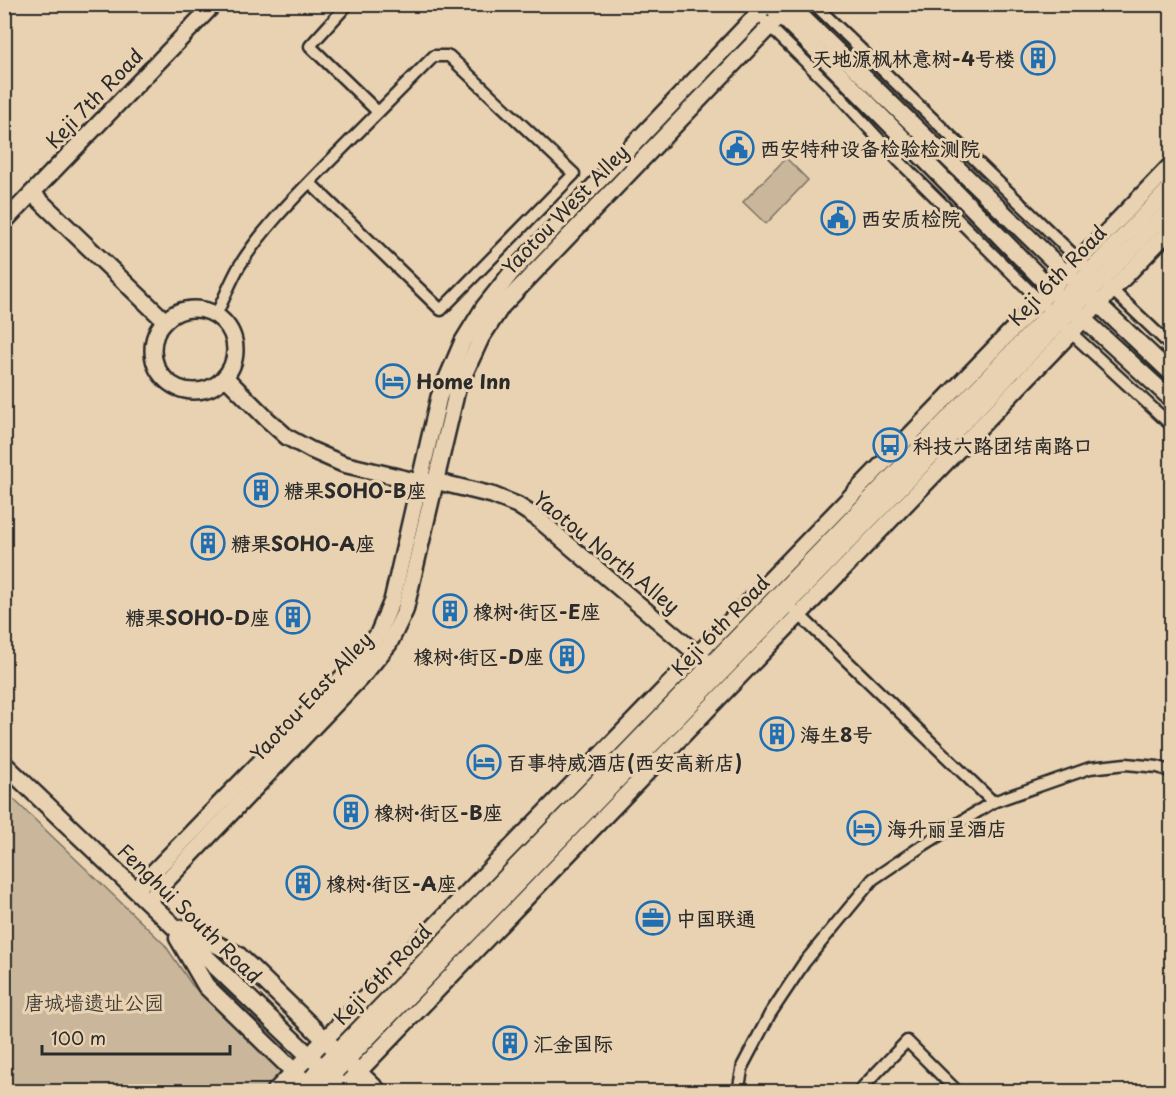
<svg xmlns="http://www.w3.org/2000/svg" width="1176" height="1096" font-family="'Playpen Sans','LXGW WenKai TC',sans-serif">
	<rect width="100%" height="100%" fill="#e9d2b1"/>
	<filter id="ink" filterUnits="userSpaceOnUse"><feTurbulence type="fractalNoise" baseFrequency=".0167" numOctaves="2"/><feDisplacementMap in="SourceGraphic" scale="12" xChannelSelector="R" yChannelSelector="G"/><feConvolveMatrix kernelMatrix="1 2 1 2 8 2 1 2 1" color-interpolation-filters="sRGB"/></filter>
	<g filter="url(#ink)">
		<g fill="#cab79b" stroke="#7a7163" stroke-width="1.5">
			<path d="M786,158l22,22 -42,44 -23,-22z"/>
			<path d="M4,790l161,155 27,40 110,106h-297z"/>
		</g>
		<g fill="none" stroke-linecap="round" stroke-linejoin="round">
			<defs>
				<g id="street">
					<path d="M348,4l-38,42 68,66"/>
					<path d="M750,4l9,9 11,14 61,60 68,74 144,143"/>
					<path d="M814,4l270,261"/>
					<path d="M1109,287l63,60"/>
					<path d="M216,315c8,-16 15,-35 24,-50 24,-38 56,-69 87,-101 36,-36 71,-72 107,-108h15l125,118 -133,136 -131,-127"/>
					<path d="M1067,329l105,97"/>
					<path d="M783,599l210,203"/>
					<path d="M738,1092l5,-27 27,-51 34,-51 69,-84 49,-33 71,-44 97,-34 36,-4 32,3 14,5"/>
					<path d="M858,1092l49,-51 51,51"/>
				</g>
				<g id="secondary">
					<path d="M789,4l284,276"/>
					<path d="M774,9c96,94 190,191 285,288"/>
					<path d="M32,193l133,128"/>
					<path d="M4,222l210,-218"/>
					<path d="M1093,299l79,75"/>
					<circle cx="194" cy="350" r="41"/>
					<path d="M1077,313l95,87"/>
					<path d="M225,377l43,43 19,17 24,13 32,14 76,18 16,-1 57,14 25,10 20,13 167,142"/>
					<path d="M136,890l222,-229 20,-27 14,-33 47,-204 24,-56 21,-34 27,-34 256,-269"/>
					<path d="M147,901l219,-229 23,-28 16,-33 52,-221 24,-52 21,-32 288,-301"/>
					<path d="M274,1092l766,-791 132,-137"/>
					<path d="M298,1092l874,-906"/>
					<path d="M316,1092l856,-885"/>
					<path d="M339,1092l833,-864"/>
				</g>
				<g id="primary">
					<path d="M4,764l343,328"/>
					<path d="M183,928l55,27 141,137"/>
					<path d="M178,938l28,48 109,106"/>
				</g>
			</defs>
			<use href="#street" stroke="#2b2b2b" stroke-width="15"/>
			<use href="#secondary" stroke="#2b2b2b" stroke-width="20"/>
			<use href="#primary" stroke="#2b2b2b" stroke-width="21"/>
			<use href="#street" stroke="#e9d2b1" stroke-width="10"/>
			<use href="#secondary" stroke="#e9d2b1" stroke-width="15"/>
			<use href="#primary" stroke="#e9d2b1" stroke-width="16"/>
		</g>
	</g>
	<defs>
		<symbol id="building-ring" viewBox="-11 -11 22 22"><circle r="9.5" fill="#e9d2b1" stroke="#1f6fb2" stroke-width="1.5"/><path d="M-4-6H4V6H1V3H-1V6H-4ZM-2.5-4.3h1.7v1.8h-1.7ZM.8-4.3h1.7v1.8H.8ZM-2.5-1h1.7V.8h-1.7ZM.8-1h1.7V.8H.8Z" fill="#1f6fb2"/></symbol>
		<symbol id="civic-ring" viewBox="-11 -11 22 22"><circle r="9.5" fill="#e9d2b1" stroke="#1f6fb2" stroke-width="1.5"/><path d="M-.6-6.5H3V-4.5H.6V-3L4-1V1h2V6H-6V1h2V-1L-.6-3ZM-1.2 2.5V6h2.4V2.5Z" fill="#1f6fb2"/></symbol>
		<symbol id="hotel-ring" viewBox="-11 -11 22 22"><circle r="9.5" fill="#e9d2b1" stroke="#1f6fb2" stroke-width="1.5"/><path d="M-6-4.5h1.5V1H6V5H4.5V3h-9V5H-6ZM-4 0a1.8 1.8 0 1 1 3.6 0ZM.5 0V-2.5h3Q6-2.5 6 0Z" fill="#1f6fb2"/></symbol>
		<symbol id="bus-ring" viewBox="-11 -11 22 22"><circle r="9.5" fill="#e9d2b1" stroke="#1f6fb2" stroke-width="1.5"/><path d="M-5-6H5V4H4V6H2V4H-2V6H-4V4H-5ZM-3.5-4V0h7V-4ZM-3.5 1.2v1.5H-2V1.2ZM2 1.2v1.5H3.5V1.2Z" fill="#1f6fb2"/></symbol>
		<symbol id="office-ring" viewBox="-11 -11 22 22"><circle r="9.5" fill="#e9d2b1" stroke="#1f6fb2" stroke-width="1.5"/><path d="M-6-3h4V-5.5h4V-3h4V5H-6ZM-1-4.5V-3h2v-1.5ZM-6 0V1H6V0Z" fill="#1f6fb2"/></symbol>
	</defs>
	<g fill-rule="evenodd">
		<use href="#building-ring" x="1019" y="39" width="38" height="38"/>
		<use href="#civic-ring" x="718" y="129" width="38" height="38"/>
		<use href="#civic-ring" x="819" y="199" width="38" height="38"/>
		<use href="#hotel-ring" x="374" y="362" width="38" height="38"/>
		<use href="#bus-ring" x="871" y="426" width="38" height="38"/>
		<use href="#building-ring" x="242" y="471" width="38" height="38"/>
		<use href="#building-ring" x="189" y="524" width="38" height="38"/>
		<use href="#building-ring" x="431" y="592" width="38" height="38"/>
		<use href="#building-ring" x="274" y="598" width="38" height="38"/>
		<use href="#building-ring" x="548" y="637" width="38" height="38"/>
		<use href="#building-ring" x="758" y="715" width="38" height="38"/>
		<use href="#hotel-ring" x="465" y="743" width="38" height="38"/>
		<use href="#building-ring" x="332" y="793" width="38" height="38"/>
		<use href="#hotel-ring" x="845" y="809" width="38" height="38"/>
		<use href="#building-ring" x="284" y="864" width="38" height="38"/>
		<use href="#office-ring" x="634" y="899" width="38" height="38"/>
		<use href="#building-ring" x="491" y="1024" width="38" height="38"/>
	</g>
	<g text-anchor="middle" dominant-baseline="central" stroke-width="6" stroke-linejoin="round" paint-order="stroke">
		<g font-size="20" font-weight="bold" fill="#2b2b2b" stroke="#e9d2b1" text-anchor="start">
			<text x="1015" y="58" text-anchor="end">天地源枫林意树-4号楼</text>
			<text x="760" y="148">西安特种设备检验检测院</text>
			<text x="861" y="218">西安质检院</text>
			<text x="416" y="381">Home Inn</text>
			<text x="913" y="445">科技六路团结南路口</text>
			<text x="284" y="490">糖果SOHO-B座</text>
			<text x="231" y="543">糖果SOHO-A座</text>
			<text x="473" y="611">橡树·街区-E座</text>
			<text x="270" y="617" text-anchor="end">糖果SOHO-D座</text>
			<text x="544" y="656" text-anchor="end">橡树·街区-D座</text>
			<text x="800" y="734">海生8号</text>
			<text x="507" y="762">百事特威酒店(西安高新店)</text>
			<text x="374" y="812">橡树·街区-B座</text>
			<text x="887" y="828">海升丽呈酒店</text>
			<text x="326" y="883">橡树·街区-A座</text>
			<text x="676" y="918">中国联通</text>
			<text x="533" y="1043">汇金国际</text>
		</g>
		<g font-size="20" fill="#2b2b2b" stroke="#e9d2b1">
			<text transform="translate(94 98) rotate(-46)">Keji 7th Road</text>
			<text transform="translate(565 209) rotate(-46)">Yaotou West Alley</text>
			<text transform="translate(1057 275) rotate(-46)">Keji 6th Road</text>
			<text transform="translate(607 552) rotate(39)">Yaotou North Alley</text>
			<text transform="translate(720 625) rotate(-46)">Keji 6th Road</text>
			<text transform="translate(311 696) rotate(-47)">Yaotou East Alley</text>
			<text transform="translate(190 913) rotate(44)">Fenghui South Road</text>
			<text transform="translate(382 974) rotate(-46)">Keji 6th Road</text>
		</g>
		<g font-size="20" fill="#43403c" stroke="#e9d2b1">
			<text x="94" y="1002">唐城墙遗址公园</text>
		</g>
	</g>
	<rect width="1176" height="1096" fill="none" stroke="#e9d2b1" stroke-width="24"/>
	<rect x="12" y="12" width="1152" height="1072" fill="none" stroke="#2b2b2b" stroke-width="2" filter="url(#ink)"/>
	<path d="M42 1045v9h188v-9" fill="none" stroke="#2b2b2b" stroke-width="3"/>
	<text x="51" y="1045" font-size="18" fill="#2b2b2b" stroke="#e9d2b1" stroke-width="4.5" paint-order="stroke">100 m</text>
</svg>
